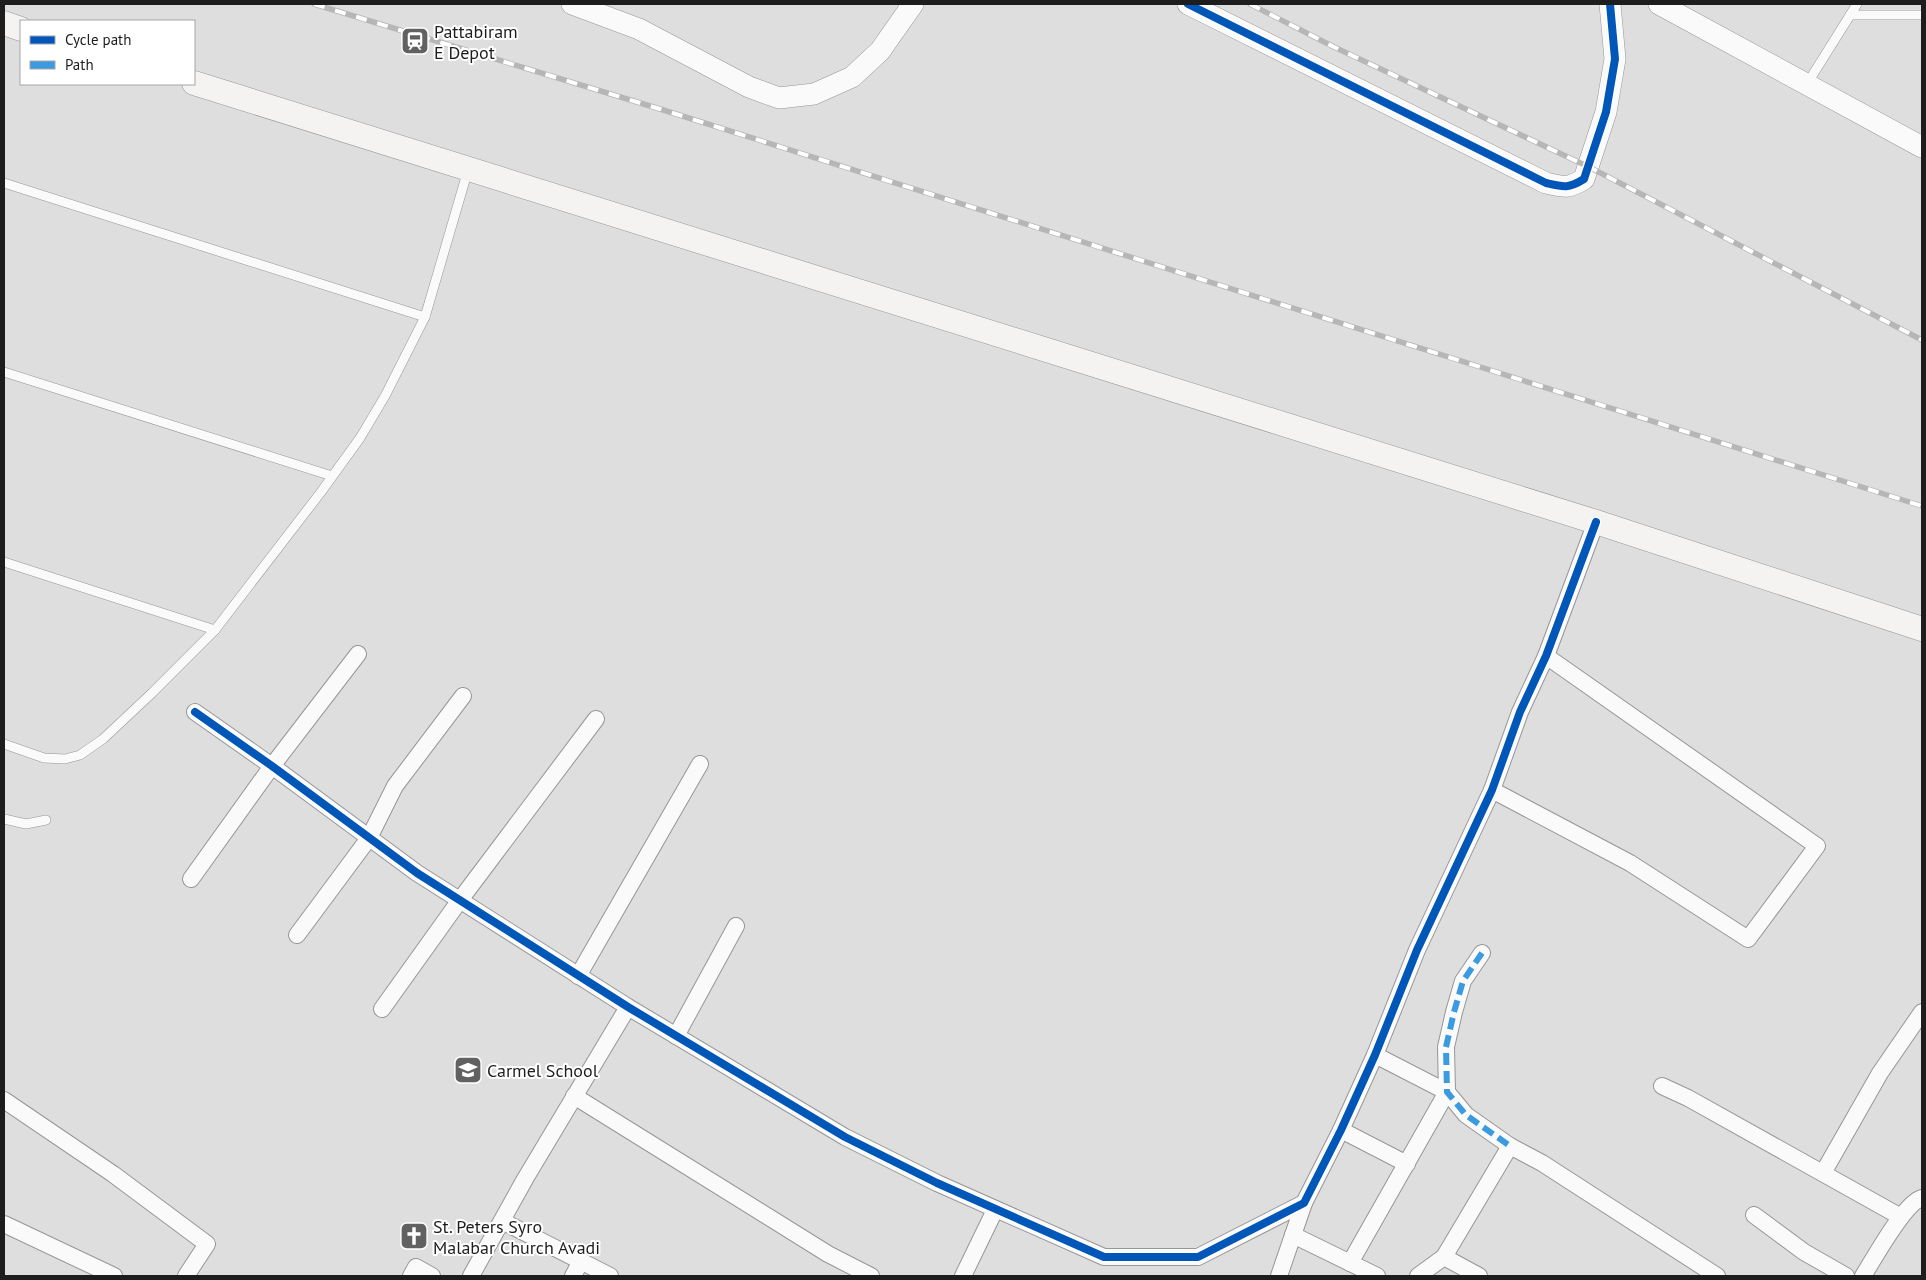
<svg xmlns="http://www.w3.org/2000/svg" width="1926" height="1280" font-family="'PT Sans',sans-serif">
	<rect width="100%" height="100%" fill="#dededf"/>
	<g fill="none" stroke-linecap="round" stroke-linejoin="round">
		<defs>
			<g id="service">
				<path d="M1850,15h72"/>
				<path d="M1807,84l50,-80"/>
				<path d="M4,183l421,134"/>
				<path d="M4,372l328,104"/>
				<path d="M4,562l211,68"/>
				<path d="M4,744l40,14 21,1 15,-4 23,-16 49,-46 63,-63 106,-138 39,-54 25,-42 40,-79 43,-147"/>
				<path d="M4,819l22,5 20,-4"/>
			</g>
			<g id="minor">
				<path d="M195,712l77,54 145,107 211,134 217,130 92,46 167,74h94l106,-54 37,-73 34,-75 42,-105 75,-160 28,-78 26,-56 50,-134"/>
				<path d="M1492,790l138,73 118,76 69,-93 -271,-190"/>
				<path d="M191,879l81,-113 86,-112"/>
				<path d="M297,935l72,-97 26,-52 68,-90"/>
				<path d="M1482,953l-19,28 -9,31 -8,35 1,45 19,23 44,31 32,17 175,113"/>
				<path d="M578,976l122,-212"/>
				<path d="M382,1009l78,-109 136,-181"/>
				<path d="M676,1036l60,-110"/>
				<path d="M1662,1086l26,12 213,119"/>
				<path d="M574,1096l254,158 43,22"/>
				<path d="M4,1100l109,74 94,70 -21,32"/>
				<path d="M1341,1130l66,34"/>
				<path d="M1823,1173l57,-100 42,-61"/>
				<path d="M1754,1215l50,37 42,24"/>
				<path d="M502,1221l108,55"/>
				<path d="M4,1224l110,52"/>
				<path d="M1293,1235l84,41"/>
				<path d="M1444,1257l35,19"/>
				<path d="M1350,1263l97,-171 -72,-37"/>
				<path d="M411,1276l5,-9 16,9"/>
				<path d="M471,1276l54,-97 103,-172"/>
				<path d="M573,1276l8,-15"/>
				<path d="M963,1276l32,-66"/>
				<path d="M1279,1276l25,-73"/>
				<path d="M1418,1276l26,-19 66,-111"/>
				<path d="M1863,1276c11,-17 41,-73 59,-78"/>
			</g>
			<g id="tertiary">
				<path d="M572,4l67,25 110,58 30,11 35,-4 38,-17 28,-26 33,-47"/>
				<path d="M1188,4l358,179c17,4 22,6 38,-4l22,-67 9,-53 -5,-55"/>
				<path d="M1659,4l263,143"/>
			</g>
			<g id="secondary">
				<path d="M4,23l17,6"/>
				<path d="M194,83l1402,439 326,107"/>
			</g>
		</defs>
		<use href="#service" stroke="#969697" stroke-width="10"/>
		<use href="#minor" stroke="#969697" stroke-width="18"/>
		<use href="#tertiary" stroke="#969697" stroke-width="22"/>
		<use href="#secondary" stroke="#969697" stroke-width="25"/>
		<use href="#service" stroke="#fafafa" stroke-width="9"/>
		<use href="#minor" stroke="#fafafa" stroke-width="16"/>
		<use href="#tertiary" stroke="#fafafa" stroke-width="21"/>
		<use href="#secondary" stroke="#f5f3f2" stroke-width="24"/>
		<defs>
			<g id="rail">
				<path d="M314,4l346,105 1262,397"/>
				<path d="M1250,4l84,43 255,120 333,173"/>
			</g>
		</defs>
		<use href="#rail" stroke="#b6b6b6" stroke-width="5.5"/>
		<use href="#rail" stroke="#fff" stroke-width="4" stroke-dasharray="11" stroke-linecap="butt"/>
		<path stroke="#3c9be0" stroke-width="6" stroke-dasharray="12 6" stroke-linecap="butt" d="M1482,953l-19,28 -9,31 -8,35 1,45 19,23 44,31"/>
		<defs>
			<g id="cycleway">
				<path d="M1188,4l358,179c17,4 22,6 38,-4l22,-67 9,-53 -5,-55"/>
				<path d="M195,712l77,54 145,107 211,134 217,130 92,46 167,74h94l106,-54 37,-73 34,-75 42,-105 75,-160 28,-78 26,-56 50,-134"/>
			</g>
		</defs>
		<use href="#cycleway" stroke="#fff" stroke-width="11"/>
		<use href="#cycleway" stroke="#0057b8" stroke-width="8"/>
	</g>
	<defs>
		<symbol id="station-square" viewBox="-11 -11 22 22"><rect x="-9" y="-9" width="18" height="18" rx="4" fill="#616162" stroke="#fff"/><path d="M-3-6H3Q5-6 5-4V2Q5 4 3 4L4.5 6H3L1.5 4h-3L-3 6H-4.5L-3 4Q-5 4-5 2V-4Q-5-6-3-6ZM-3.5-4v3h7v-3ZM-3.5 1v1.5H-2V1ZM2 1v1.5H3.5V1Z" fill="#fff"/></symbol>
		<symbol id="school-square" viewBox="-11 -11 22 22"><rect x="-9" y="-9" width="18" height="18" rx="4" fill="#616162" stroke="#fff"/><path d="M0-5L7-2L0 1L-7-2ZM-4 1L0 2.5L4 1V4Q0 6-4 4Z" fill="#fff"/></symbol>
		<symbol id="church-square" viewBox="-11 -11 22 22"><rect x="-9" y="-9" width="18" height="18" rx="4" fill="#616162" stroke="#fff"/><path d="M-1.2-6h2.4v3.5h3.3v2.4h-3.3V6h-2.4V-.1h-3.3v-2.4h3.3Z" fill="#fff"/></symbol>
	</defs>
	<g fill-rule="evenodd">
		<use href="#station-square" x="399" y="25" width="32" height="32"/>
		<use href="#school-square" x="452" y="1054" width="32" height="32"/>
		<use href="#church-square" x="398" y="1220" width="32" height="32"/>
	</g>
	<g text-anchor="middle" dominant-baseline="central" stroke-width="4" stroke-linejoin="round" paint-order="stroke">
		<g font-size="18" fill="#1d1d1e" stroke="#fff" text-anchor="start">
			<text x="434" y="31">Pattabiram<tspan x="434" dy="21">E Depot</tspan></text>
			<text x="487" y="1070">Carmel School</text>
			<text x="433" y="1226">St. Peters Syro<tspan x="433" dy="21">Malabar Church Avadi</tspan></text>
		</g>
	</g>
	<rect width="1926" height="1280" fill="none" stroke="#1d1d1e" stroke-width="10"/>
	<rect x="20" y="20" width="175" height="65" fill="#ffffff" stroke="#a5a5a5"/>
	<rect x="30" y="36" width="25" height="8" fill="#0057b8" stroke="#a5a5a5"/>
	<text x="65" y="45" font-size="15" fill="#1d1d1e">Cycle path</text>
	<rect x="30" y="61" width="25" height="8" fill="#3c9be0" stroke="#a5a5a5"/>
	<text x="65" y="70" font-size="15" fill="#1d1d1e">Path</text>
</svg>
